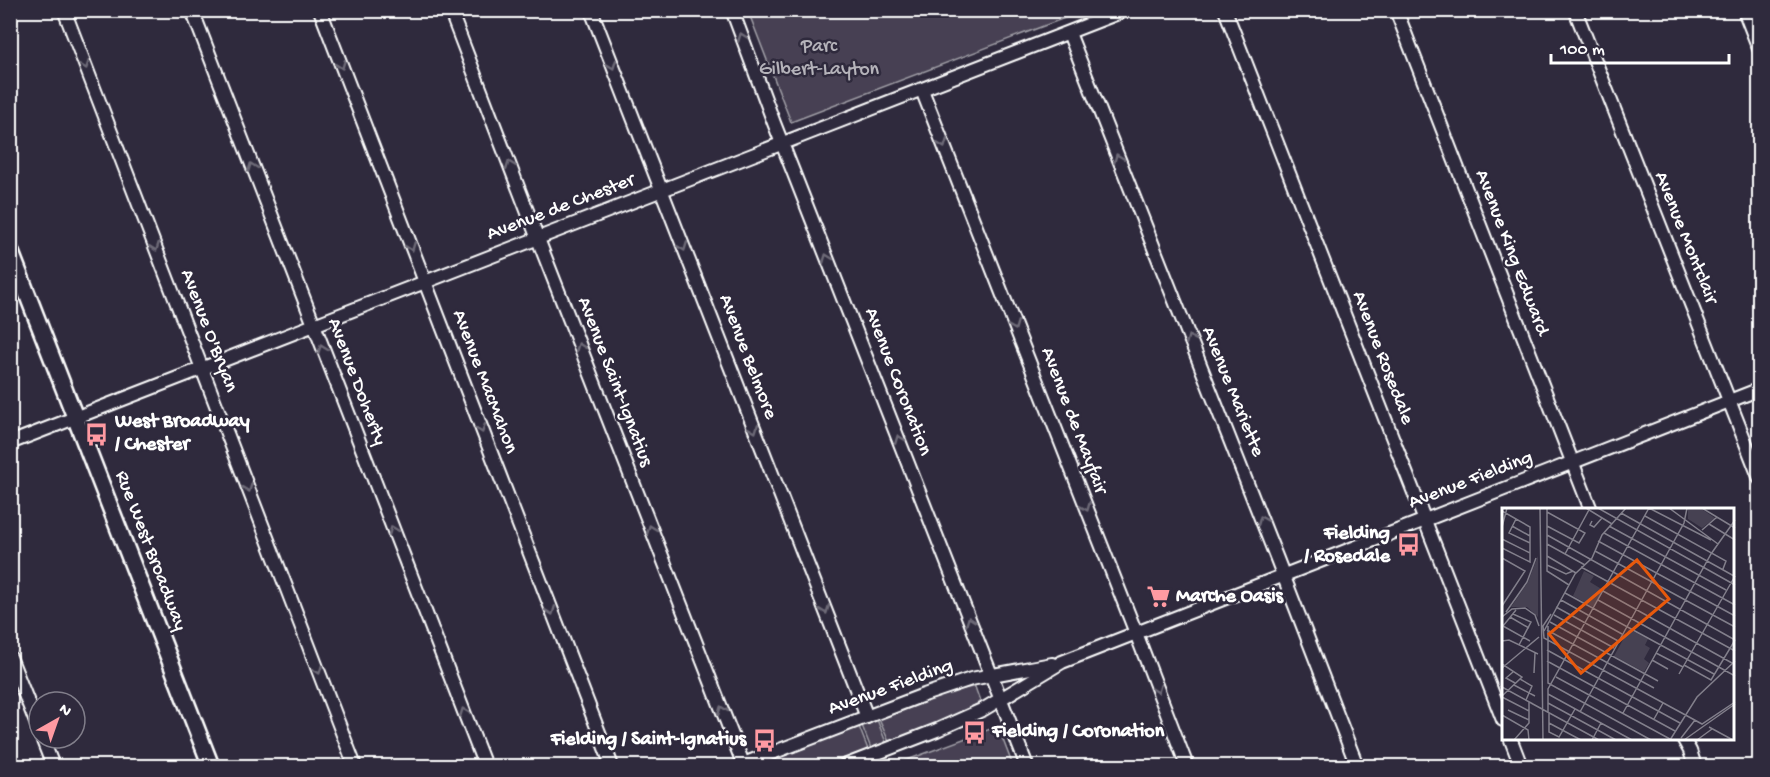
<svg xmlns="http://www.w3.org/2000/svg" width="1770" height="777" font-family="'Gochi Hand',sans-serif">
	<rect width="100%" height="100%" fill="#2f2a3d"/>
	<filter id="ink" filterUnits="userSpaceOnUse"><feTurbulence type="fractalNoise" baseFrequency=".0167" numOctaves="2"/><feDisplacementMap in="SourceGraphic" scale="12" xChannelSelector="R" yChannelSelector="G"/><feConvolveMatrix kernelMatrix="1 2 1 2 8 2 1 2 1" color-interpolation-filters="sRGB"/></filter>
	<g filter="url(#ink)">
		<g fill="#464152" stroke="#a2a0a8" stroke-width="1.5">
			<path d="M748,11h335l-292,111z"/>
			<path d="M972,687h3l5,14 -3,3 -39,20 -48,20 -12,-27 72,-25z"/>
			<path d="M876,717l11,28 -15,6 -11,-28z"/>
			<path d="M858,724l11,28 -36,14h-66l-2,-4 3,-2z"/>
			<path d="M993,728l7,4 13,34h-122z"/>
		</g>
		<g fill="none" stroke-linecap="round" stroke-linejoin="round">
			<defs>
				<g id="minor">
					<path d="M64,10l291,756"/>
					<path d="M192,10l293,756"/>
					<path d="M320,10l292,756"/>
					<path d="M450,10l88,229 206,527"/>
					<path d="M591,10l276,707"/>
					<path d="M732,10l42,113 253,643"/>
					<path d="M1225,10l278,710"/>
					<path d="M1396,10l195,500"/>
					<path d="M1575,10l185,469"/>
					<path d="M1744,10l16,41"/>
					<path d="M1069,33l208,526 80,207"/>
					<path d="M922,90l214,543 51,133"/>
					<path d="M10,443l1116,-433"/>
					<path d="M10,657l29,73"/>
					<path d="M42,738l11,28"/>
					<path d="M1511,740l10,26"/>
					<path d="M1684,740l6,11 5,15"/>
					<path d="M738,766l183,-70 50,-17 81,-15"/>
					<path d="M844,766l93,-36 47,-21 78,-47 698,-273"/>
				</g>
				<path id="tertiary" d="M10,250l201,516"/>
			</defs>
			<use href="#minor" stroke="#fff" stroke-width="16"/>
			<use href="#tertiary" stroke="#fff" stroke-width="20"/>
			<use href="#minor" stroke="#2f2a3d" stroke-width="12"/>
			<use href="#tertiary" stroke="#2f2a3d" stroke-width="15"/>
		</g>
		<defs><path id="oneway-chevron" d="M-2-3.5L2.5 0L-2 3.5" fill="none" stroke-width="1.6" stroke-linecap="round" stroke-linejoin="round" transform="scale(1.5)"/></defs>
		<g stroke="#6d6a77">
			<use href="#oneway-chevron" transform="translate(742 37) rotate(-111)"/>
			<use href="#oneway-chevron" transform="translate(85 65) rotate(69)"/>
			<use href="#oneway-chevron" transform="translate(341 65) rotate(69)"/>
			<use href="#oneway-chevron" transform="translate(612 65) rotate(69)"/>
			<use href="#oneway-chevron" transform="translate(943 144) rotate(69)"/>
			<use href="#oneway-chevron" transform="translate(1118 158) rotate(-112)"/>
			<use href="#oneway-chevron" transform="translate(510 165) rotate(-111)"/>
			<use href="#oneway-chevron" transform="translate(252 167) rotate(-111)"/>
			<use href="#oneway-chevron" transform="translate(155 247) rotate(69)"/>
			<use href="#oneway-chevron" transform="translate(411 247) rotate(69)"/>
			<use href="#oneway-chevron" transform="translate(683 247) rotate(69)"/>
			<use href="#oneway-chevron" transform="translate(827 258) rotate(-111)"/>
			<use href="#oneway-chevron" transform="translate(1014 326) rotate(68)"/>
			<use href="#oneway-chevron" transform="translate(1190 339) rotate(-112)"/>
			<use href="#oneway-chevron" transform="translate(580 347) rotate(-111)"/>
			<use href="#oneway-chevron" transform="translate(322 349) rotate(-111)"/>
			<use href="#oneway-chevron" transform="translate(481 429) rotate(69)"/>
			<use href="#oneway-chevron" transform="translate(754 429) rotate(69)"/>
			<use href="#oneway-chevron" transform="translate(899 439) rotate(-111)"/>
			<use href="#oneway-chevron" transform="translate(248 488) rotate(69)"/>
			<use href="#oneway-chevron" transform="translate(1086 507) rotate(68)"/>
			<use href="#oneway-chevron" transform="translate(1262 520) rotate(-112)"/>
			<use href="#oneway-chevron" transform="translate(651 529) rotate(-111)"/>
			<use href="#oneway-chevron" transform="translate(393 530) rotate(-111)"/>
			<use href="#oneway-chevron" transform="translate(825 610) rotate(69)"/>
			<use href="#oneway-chevron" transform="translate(551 611) rotate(69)"/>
			<use href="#oneway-chevron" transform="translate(970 621) rotate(-111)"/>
			<use href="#oneway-chevron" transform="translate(318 670) rotate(69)"/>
			<use href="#oneway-chevron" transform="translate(1157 689) rotate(69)"/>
			<use href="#oneway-chevron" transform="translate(722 710) rotate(-111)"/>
			<use href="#oneway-chevron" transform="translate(464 712) rotate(-111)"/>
		</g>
	</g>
	<defs>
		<symbol id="bus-bare" viewBox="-9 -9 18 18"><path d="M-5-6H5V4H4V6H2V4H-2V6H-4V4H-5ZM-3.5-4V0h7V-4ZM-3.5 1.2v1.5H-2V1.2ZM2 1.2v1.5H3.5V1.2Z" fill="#ff9aa2" stroke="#2f2a3d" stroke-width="2.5" paint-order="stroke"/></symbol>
		<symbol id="supermarket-bare" viewBox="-9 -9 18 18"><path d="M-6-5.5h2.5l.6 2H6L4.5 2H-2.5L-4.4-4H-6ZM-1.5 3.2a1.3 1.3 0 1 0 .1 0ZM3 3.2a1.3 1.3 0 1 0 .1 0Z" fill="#ff9aa2" stroke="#2f2a3d" stroke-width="2.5" paint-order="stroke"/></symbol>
	</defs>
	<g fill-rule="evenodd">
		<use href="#bus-bare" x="80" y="418" width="33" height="33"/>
		<use href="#bus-bare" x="1392" y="528" width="33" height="33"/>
		<use href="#supermarket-bare" x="1142" y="580" width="33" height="33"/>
		<use href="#bus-bare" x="958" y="716" width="33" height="33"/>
		<use href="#bus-bare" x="748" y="724" width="33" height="33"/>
	</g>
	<g text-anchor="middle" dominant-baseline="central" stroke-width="5" stroke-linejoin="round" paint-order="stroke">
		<g font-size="20" fill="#b5b3ba" stroke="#2f2a3d">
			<text x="819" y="47">Parc<tspan x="819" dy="23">Gilbert-Layton</tspan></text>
		</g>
		<g font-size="20" fill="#fff" stroke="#2f2a3d">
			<text transform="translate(561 208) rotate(-21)">Avenue de Chester</text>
			<text transform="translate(1685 238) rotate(68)">Avenue Montclair</text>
			<text transform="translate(1511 253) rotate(69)">Avenue King Edward</text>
			<text transform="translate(208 331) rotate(69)">Avenue O'Bryan</text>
			<text transform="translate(747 357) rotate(69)">Avenue Belmore</text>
			<text transform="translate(1382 358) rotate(69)">Avenue Rosedale</text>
			<text transform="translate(356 382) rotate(69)">Avenue Doherty</text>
			<text transform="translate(484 382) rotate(69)">Avenue MacMahon</text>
			<text transform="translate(614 382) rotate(69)">Avenue Saint-Ignatius</text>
			<text transform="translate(897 382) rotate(69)">Avenue Coronation</text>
			<text transform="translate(1232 392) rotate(68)">Avenue Mariette</text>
			<text transform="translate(1073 421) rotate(69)">Avenue de Mayfair</text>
			<text transform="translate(1471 481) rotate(-21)">Avenue Fielding</text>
			<text transform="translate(150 551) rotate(69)">Rue West Broadway</text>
			<text transform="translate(891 688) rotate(-20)">Avenue Fielding</text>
		</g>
		<g font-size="20" font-weight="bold" fill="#fff" stroke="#2f2a3d" text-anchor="start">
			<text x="115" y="422">West Broadway<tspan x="115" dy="23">/ Chester</tspan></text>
			<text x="1390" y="534" text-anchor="end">Fielding<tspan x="1390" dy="23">/ Rosedale</tspan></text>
			<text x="1176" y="597">Marche Oasis</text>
			<text x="992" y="732">Fielding / Coronation</text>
			<text x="746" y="740" text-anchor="end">Fielding / Saint-Ignatius</text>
		</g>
	</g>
	<g transform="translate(1502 508)">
		<rect width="232" height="232" fill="#2f2a3d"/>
		<path d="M186,0h12l15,10 -13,10 -14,-9zM36,48v61l-11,-10h-16l17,-25zM82,63l10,5 -4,6 13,8 -10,17 -20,-11zM127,121l19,10 -3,6 5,3 -6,11 5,4 -5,9 -30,-16z" fill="#464152"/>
		<path fill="none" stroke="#827f8b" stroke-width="1.5" d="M38,0l3,232M45,0v63l22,14M84,0l26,16M96,0l137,77M147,0l62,32M167,0l49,36M200,0l33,20M0,3l28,16v35l-28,-14M119,5l113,63M143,8l81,45 -3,8M14,11l-7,14 21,10M90,13l-2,4 4,2 8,-9M207,16l26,16M10,18l18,10M45,18l32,17 6,-10 -38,-21M107,18l117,64M0,19l5,-19M200,22l15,-13M102,25l131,72M45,27l188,105M0,31l28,14M96,33l137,75M45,36l38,21M93,43l140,76M63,46l25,-46M45,48l29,17M0,50l23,13 -23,35M45,57l19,9 7,-3M79,59l154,84M101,83l129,72M63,85l149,81M59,92l61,34M96,92l137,76M54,99l64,35M4,104l21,-30 9,-24M11,106l18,8 -12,23M49,106l-8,12 1,12 158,86 33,-22M52,107l60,33M0,109l10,-8 13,-1 10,7 4,11M8,109l19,11M48,114l108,59M1,118l27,15M1,118l13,-16M46,118v57l103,57M45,122l107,58M42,123l31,-57 17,-16 10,-23 24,-27M0,133l7,-1 29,14M45,142l133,73M154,145l27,14M150,152l16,9M45,153l128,70M0,156l20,13 -20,19M182,157l27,15 24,-40M0,160l37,-31M11,164l-7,6 9,5M32,165l1,-20M177,166l56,-98M54,169l114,62M18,171l12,7 -6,14M12,177l21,11M0,179l31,17M46,186l84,46M0,189l27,14M29,195l68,37M46,195l68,37M6,202l21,10M46,204v-23l101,-181M78,204l104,-189 3,-15M47,205v19l10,5 16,-28M121,205l88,-159 24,-34M0,207l26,15 1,10M152,211l9,-16M47,215l32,17M207,219l24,13M179,230l14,-18M12,232l15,-17v-21M90,232l9,-17M168,232l27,-43 38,-36M182,232l51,-36M195,232l15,-11"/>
		<path fill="#e8590c" fill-opacity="0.15" stroke="#e8590c" stroke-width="3" d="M135,52l32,39 -88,74 -32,-39z"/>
		<rect width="232" height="232" fill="none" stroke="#fff" stroke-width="3"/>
	</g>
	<rect width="1770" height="777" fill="none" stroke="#2f2a3d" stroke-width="36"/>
	<rect x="18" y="18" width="1734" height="741" fill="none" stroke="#fff" stroke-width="2" filter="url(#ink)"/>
	<g transform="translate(57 720) rotate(40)"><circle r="28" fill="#2f2a3d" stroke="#827f8b" stroke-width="1.5"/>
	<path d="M0-4.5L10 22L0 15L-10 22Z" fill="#ff9aa2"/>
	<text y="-9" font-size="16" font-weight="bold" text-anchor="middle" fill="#ffffff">N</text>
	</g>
	<path d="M1551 54v9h178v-9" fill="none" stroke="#ffffff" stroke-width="3"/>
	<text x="1560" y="54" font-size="18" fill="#ffffff" stroke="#2f2a3d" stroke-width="4.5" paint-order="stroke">100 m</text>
</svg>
